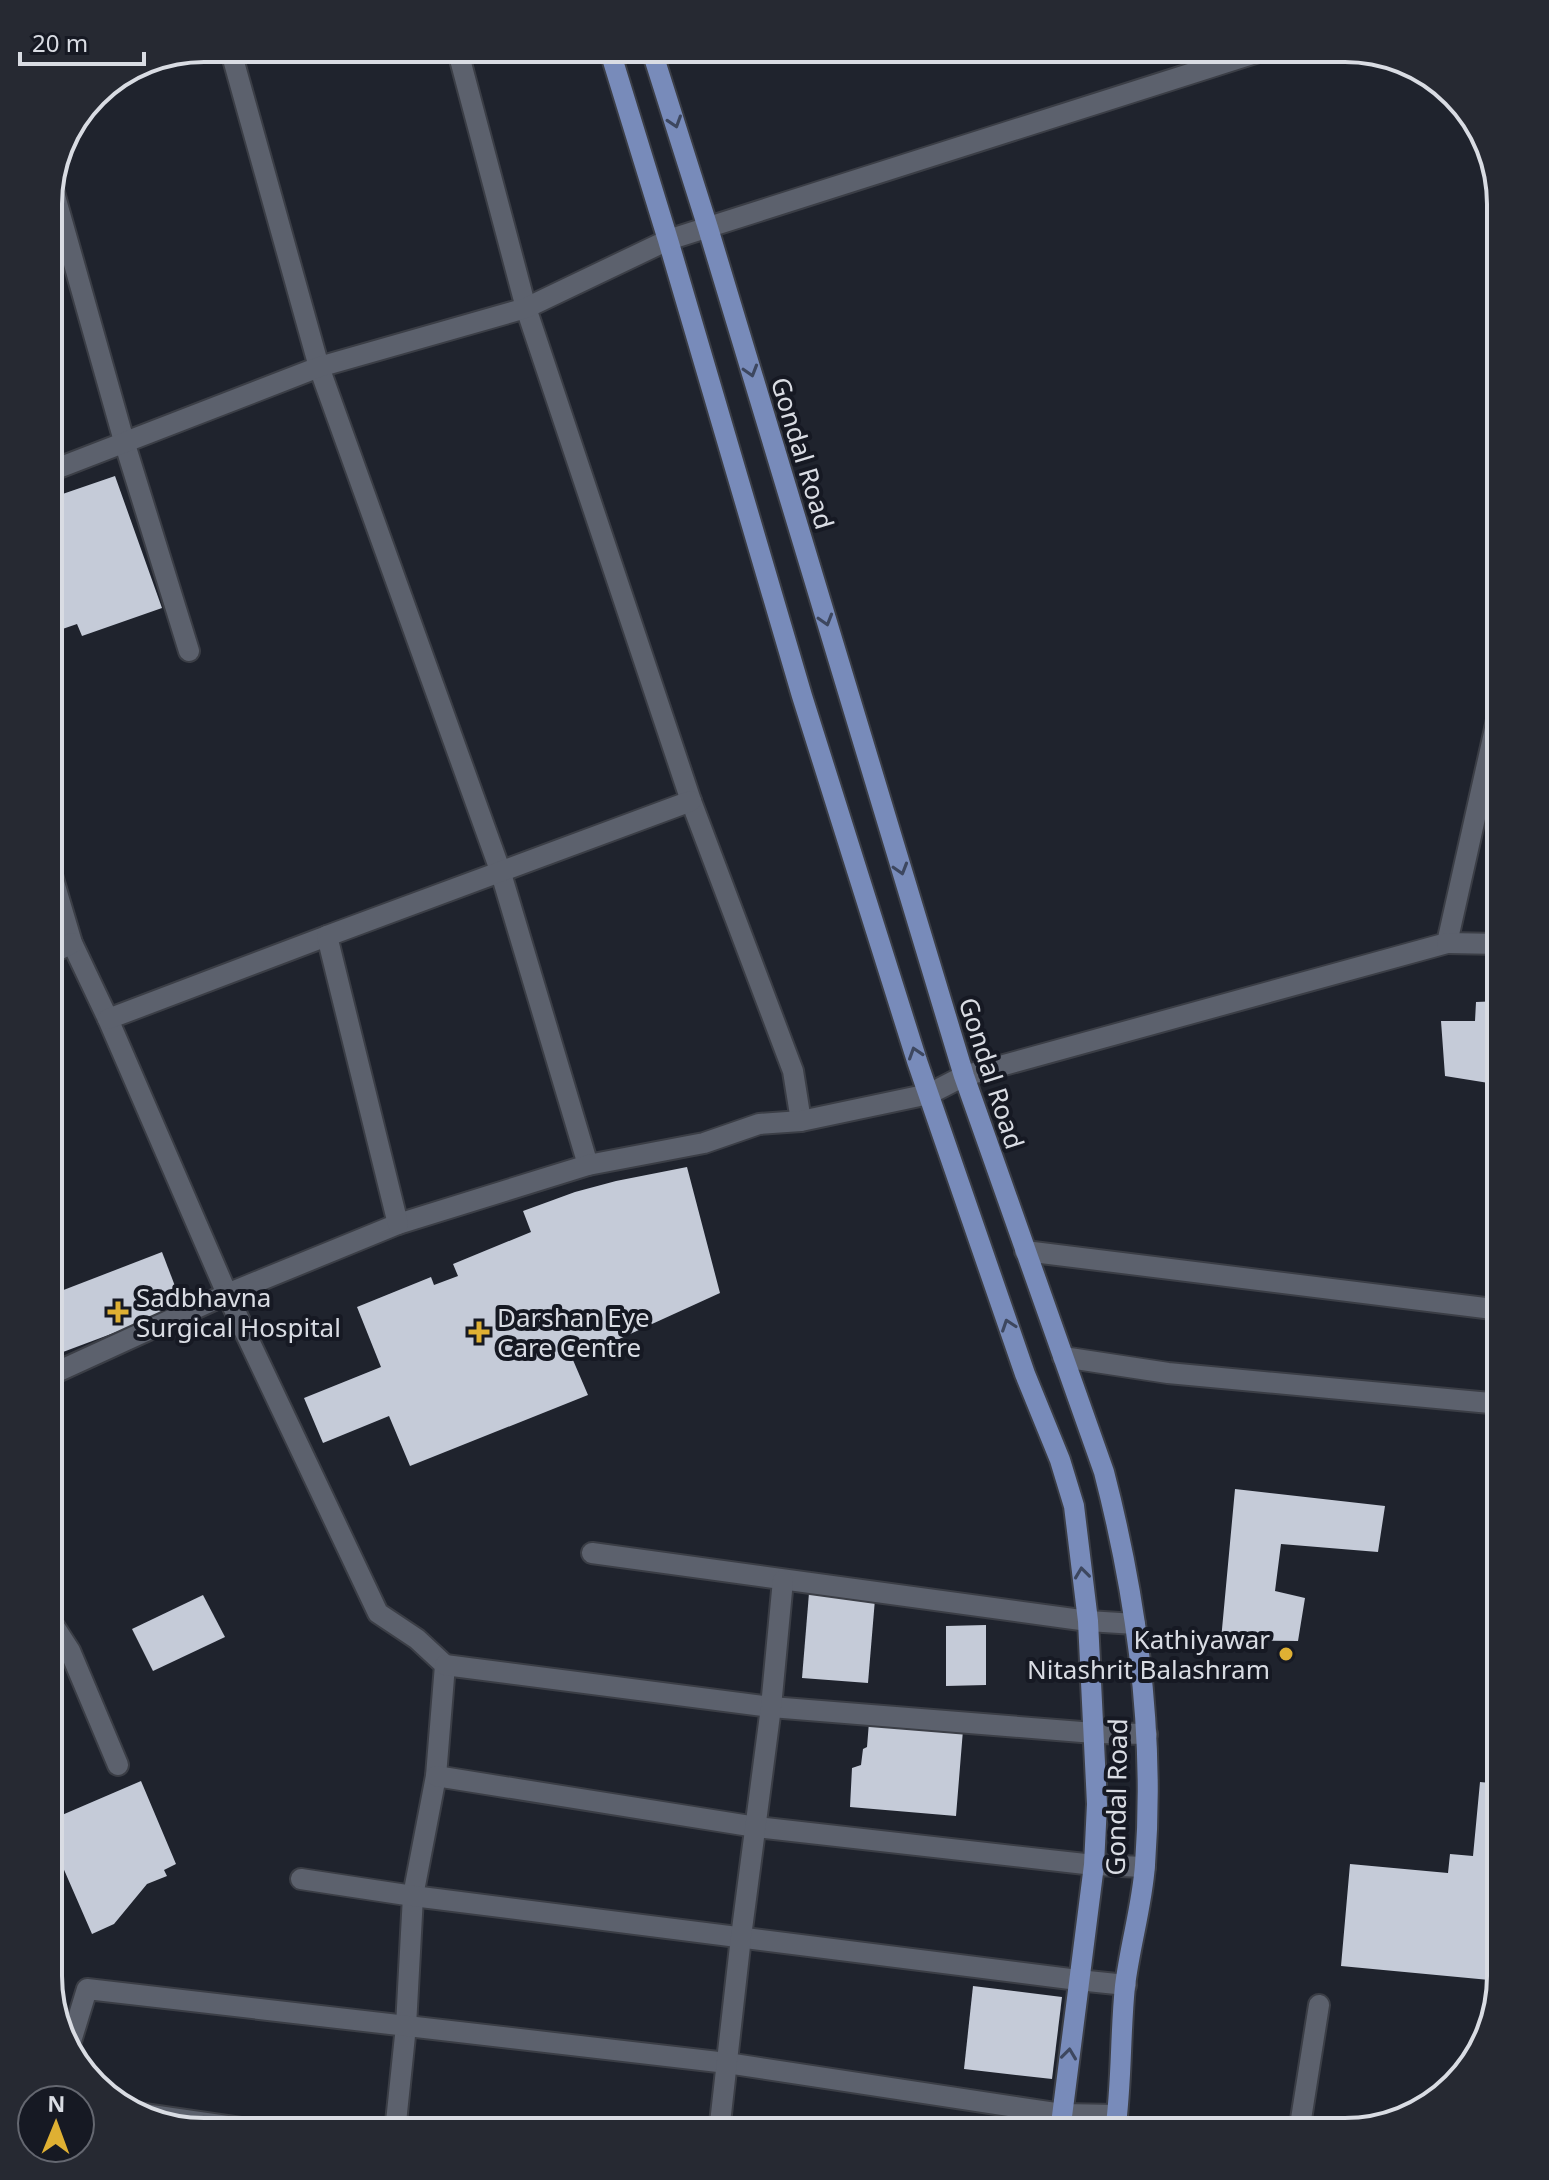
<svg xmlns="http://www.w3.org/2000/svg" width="1549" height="2180" font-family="'Noto Sans',sans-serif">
	<rect width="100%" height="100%" fill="#1f232d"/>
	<g fill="#c5cbd8">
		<path d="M115,476l47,132 -80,28 -5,-12 -29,10v-135z"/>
		<path d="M1501,1001v84l-56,-9 -4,-55h34l1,-19z"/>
		<path d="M687,1167l33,126 -147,67 15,35 -178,71 -21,-50 -66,27 -19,-45 77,-31 -24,-60 74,-30 3,8 24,-9 -5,-12 78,-32 -8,-21 52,-19 41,-11z"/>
		<path d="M162,1252l21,55 -120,45 -15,-40v-16z"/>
		<path d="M1235,1489l150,17 -7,46 -97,-8 -6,47 30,7 -7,43 -77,-1z"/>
		<path d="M809,1593l66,6 -7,84 -66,-5z"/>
		<path d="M203,1595l22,42 -72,34 -21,-42z"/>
		<path d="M986,1625v60l-40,1v-60z"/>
		<path d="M869,1722l94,8 -7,86 -106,-9 2,-39 9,-3 2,-16 4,-2z"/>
		<path d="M141,1781l35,83 -12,6 3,6 -20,8 -33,40 -22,10 -44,-101v-12z"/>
		<path d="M1480,1782l21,2 -1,197 -159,-15 9,-102 98,9 2,-19 23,2z"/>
		<path d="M973,1986l89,11 -10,82 -88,-10z"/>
	</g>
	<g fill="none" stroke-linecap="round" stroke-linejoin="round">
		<defs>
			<g id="minor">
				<path d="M230,48l89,319 181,503 88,295"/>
				<path d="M457,48l69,260 165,493 102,270 8,50"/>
				<path d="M51,182l73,259 65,210"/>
				<path d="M48,472l271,-105 207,-59 142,-68 603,-192"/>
				<path d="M48,862l24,81 36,76 119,275 171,-70 190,-59 116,-22 55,-19 42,-3 128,-27 35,-18 483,-133 54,-241"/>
				<path d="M1447,943l54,1"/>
				<path d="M48,955l24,-12"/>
				<path d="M108,1019l219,-83"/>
				<path d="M398,1224l-71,-288 364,-135"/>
				<path d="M1025,1251l476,59"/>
				<path d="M1063,1357l105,16 333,31"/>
				<path d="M48,1376l179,-82 151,319 39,26 28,26 -9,111 -23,120 -7,130 -11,106"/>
				<path d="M592,1553l496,68 47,3"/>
				<path d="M48,1617l22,34 48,114"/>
				<path d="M445,1665l326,42 323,26 53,1"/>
				<path d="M436,1776l320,51 338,38 51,2"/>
				<path d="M301,1879l112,17 665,84 48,5"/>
				<path d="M68,2051l19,-62 640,74 335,51 55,1"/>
				<path d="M130,2112l139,20"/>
				<path d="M719,2132l22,-195 30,-230 12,-127"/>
				<path d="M1299,2132l20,-127"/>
			</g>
			<g id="major">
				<path d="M609,48l59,192 134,456 115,365 108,313 35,86 14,46 14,115 9,183 -3,61 -34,267"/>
				<path d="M651,48l57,180 256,848 140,396c33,128 51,261 41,393 -3,41 -15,80 -20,121 -5,48 -3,98 -10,146"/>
			</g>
		</defs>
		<use href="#minor" stroke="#3b3e46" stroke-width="24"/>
		<use href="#major" stroke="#3b3e46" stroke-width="24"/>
		<use href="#minor" stroke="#5c616d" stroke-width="20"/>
		<use href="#major" stroke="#788bba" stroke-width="20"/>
	</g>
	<defs><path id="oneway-chevron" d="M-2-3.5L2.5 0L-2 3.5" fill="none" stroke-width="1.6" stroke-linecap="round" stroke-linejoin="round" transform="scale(2)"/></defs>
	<g stroke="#3d475f">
		<use href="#oneway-chevron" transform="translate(675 122) rotate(72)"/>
		<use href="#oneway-chevron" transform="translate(751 371) rotate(73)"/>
		<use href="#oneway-chevron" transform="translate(826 620) rotate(73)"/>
		<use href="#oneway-chevron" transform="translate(901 869) rotate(73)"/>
		<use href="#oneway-chevron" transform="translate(915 1053) rotate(-108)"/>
		<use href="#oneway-chevron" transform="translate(1008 1325) rotate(-109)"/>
		<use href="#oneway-chevron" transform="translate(1082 1573) rotate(-97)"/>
		<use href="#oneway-chevron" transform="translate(1069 2054) rotate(-83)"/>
	</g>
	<g fill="#dfb033" stroke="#161923" stroke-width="3">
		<path d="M114 1300h8v8h8v8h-8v8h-8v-8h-8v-8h8z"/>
		<path d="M475 1320h8v8h8v8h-8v8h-8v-8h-8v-8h8z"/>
		<circle cx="1286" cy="1654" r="8"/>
	</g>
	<g text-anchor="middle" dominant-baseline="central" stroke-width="8" stroke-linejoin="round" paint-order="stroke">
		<g font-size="26" fill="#d9dce3" stroke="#161923">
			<text transform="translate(803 453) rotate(73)">Gondal Road</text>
			<text transform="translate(992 1073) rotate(72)">Gondal Road</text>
			<text transform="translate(1116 1797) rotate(-89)">Gondal Road</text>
		</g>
		<g font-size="26" fill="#d9dce3" stroke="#161923" text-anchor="start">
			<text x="136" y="1297">Sadbhavna<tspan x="136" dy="30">Surgical Hospital</tspan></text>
			<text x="497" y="1317">Darshan Eye<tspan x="497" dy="30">Care Centre</tspan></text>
			<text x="1270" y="1639" text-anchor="end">Kathiyawar<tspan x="1270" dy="30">Nitashrit Balashram</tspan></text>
		</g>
	</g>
	<path d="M0 0H1549V2180H0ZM204 62H1345A142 142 0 0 1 1487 204V1976A142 142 0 0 1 1345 2118H204A142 142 0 0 1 62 1976V204A142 142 0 0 1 204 62Z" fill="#262932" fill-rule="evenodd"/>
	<path fill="none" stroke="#d9dce3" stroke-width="4" d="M204 62H1345A142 142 0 0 1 1487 204V1976A142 142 0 0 1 1345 2118H204A142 142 0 0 1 62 1976V204A142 142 0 0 1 204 62Z"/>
	<g transform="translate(56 2124) rotate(1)"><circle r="38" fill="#161923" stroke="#646770" stroke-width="2"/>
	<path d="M0-6L14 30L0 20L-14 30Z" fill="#dfb033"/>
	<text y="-12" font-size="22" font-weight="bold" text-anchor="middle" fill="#d9dce3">N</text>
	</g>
	<path d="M20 52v12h124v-12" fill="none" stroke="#d9dce3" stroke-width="4"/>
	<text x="32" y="52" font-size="24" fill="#d9dce3" stroke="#161923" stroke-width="6" paint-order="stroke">20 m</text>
</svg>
